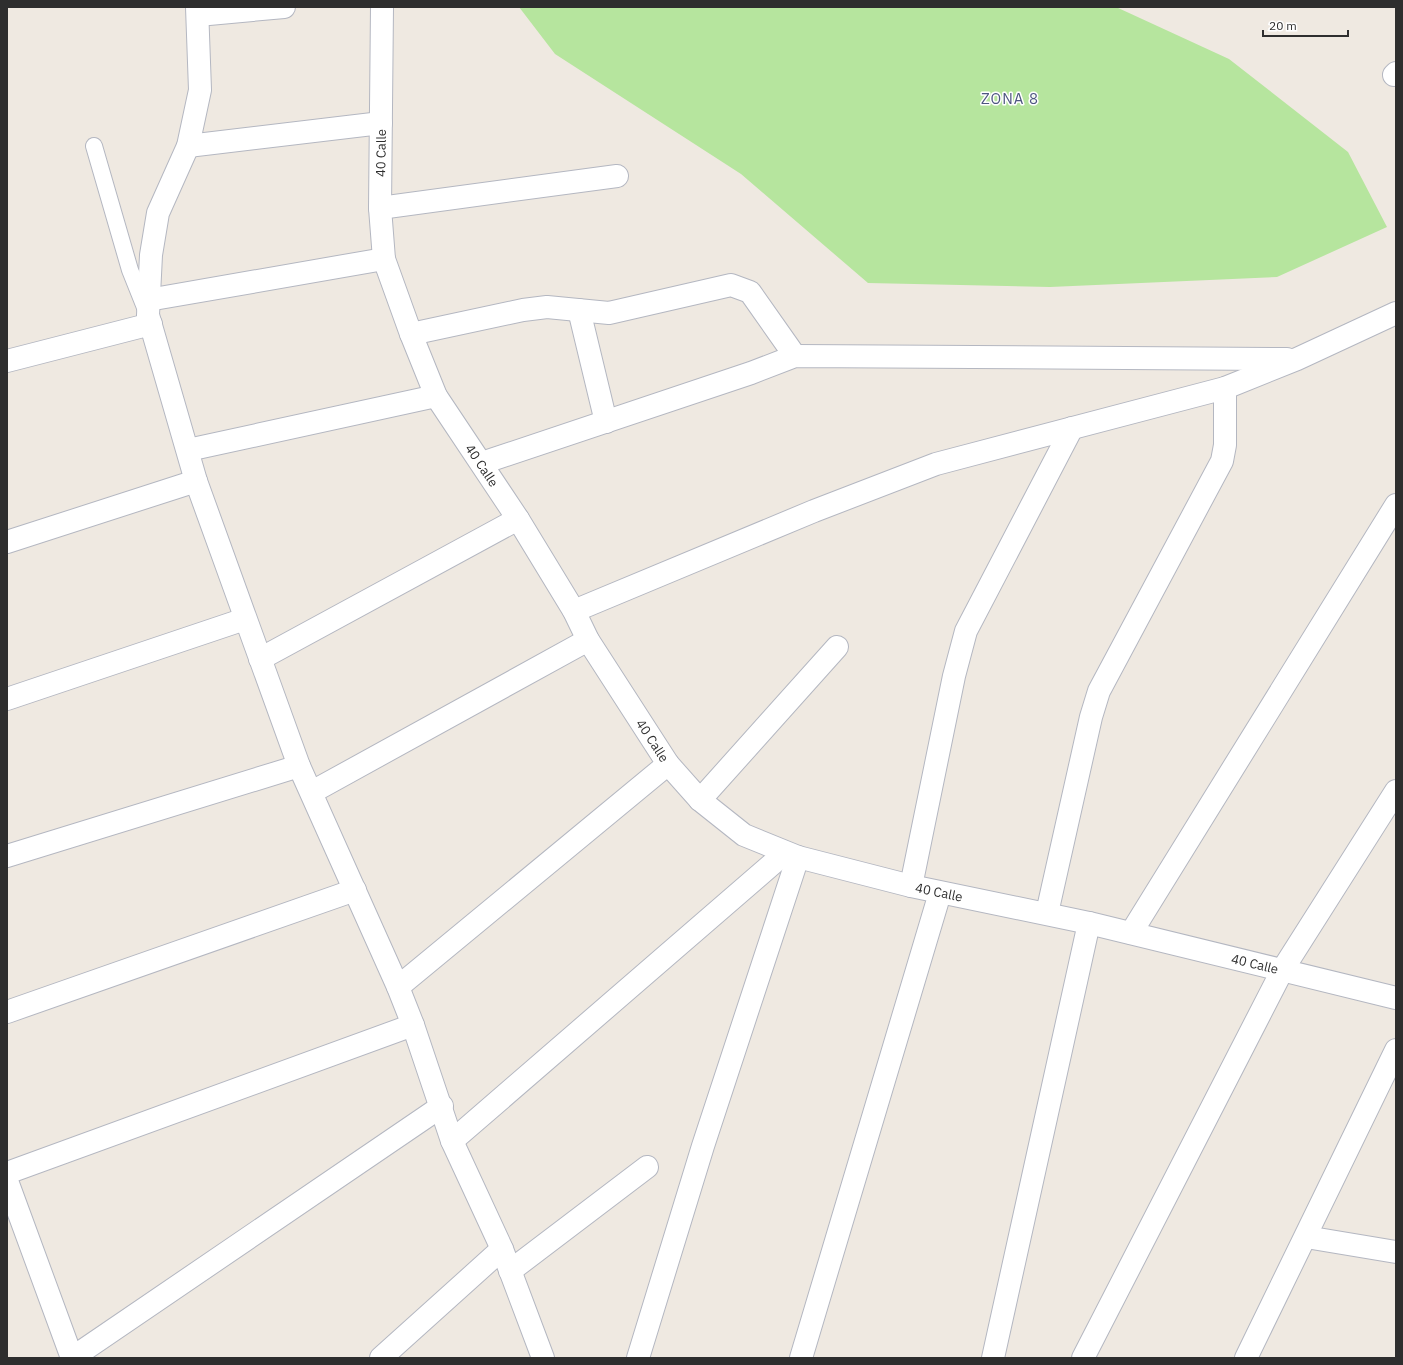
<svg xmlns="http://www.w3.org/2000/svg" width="1403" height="1365" font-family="'IBM Plex Sans',sans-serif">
	<rect width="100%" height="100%" fill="#efe9e1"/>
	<path fill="#b6e59e" d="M519,7h597l113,52 119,93 39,75 -110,50 -227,10 -182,-4 -127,-109 -186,-120z"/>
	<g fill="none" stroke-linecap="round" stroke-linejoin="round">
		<defs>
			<path id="service" d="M94,146l36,124 16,40"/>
			<g id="minor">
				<path d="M198,15l86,-8"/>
				<path d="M1394,75l2,-2"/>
				<path d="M188,146l193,-23"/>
				<path d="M380,208l237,-32"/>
				<path d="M148,300l236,-41"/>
				<path d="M579,310l27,112"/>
				<path d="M411,334l112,-24 24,-3 62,6 122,-28 19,7 45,64"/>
				<path d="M7,361l144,-37"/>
				<path d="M188,450l248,-54"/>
				<path d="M482,463l269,-90 44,-17 492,3"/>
				<path d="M7,542l189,-61"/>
				<path d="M574,611l240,-100 122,-47 289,-76 72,-29 99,-46"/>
				<path d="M260,659l258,-140"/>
				<path d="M7,699l238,-80"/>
				<path d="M312,792l276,-152"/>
				<path d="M700,800l137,-153"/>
				<path d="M7,856l292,-90"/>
				<path d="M911,886l43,-210 12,-45 106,-203"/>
				<path d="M1047,913l44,-196 8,-26 123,-230 3,-16v-57"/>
				<path d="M1131,933l265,-428"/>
				<path d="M398,987l270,-223"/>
				<path d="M7,1012l348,-122"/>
				<path d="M452,1141l333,-288"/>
				<path d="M7,1173l406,-148"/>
				<path d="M7,1181l65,177 370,-252"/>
				<path d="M1306,1237l90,15"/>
				<path d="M510,1271l137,-104"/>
				<path d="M381,1358l121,-109"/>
				<path d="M638,1358l65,-212 95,-289"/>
				<path d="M801,1358l139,-465"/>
				<path d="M993,1358l96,-435"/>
				<path d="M1083,1358l200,-389 113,-178"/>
				<path d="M1246,1358l150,-308"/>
			</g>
			<g id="tertiary">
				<path d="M197,7l3,83 -12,56 -30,67 -7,42 -3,60 48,166 103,285 99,221 15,38 39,116 50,108 41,109"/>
				<path id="s1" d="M382,7l-2,201 4,51 27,75 25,62 82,123 56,92 14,29 80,124 32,36 44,35 54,22 113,29 178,37 307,75"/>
			</g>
		</defs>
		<use href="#service" stroke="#b4b7c1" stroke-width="18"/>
		<use href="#minor" stroke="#b4b7c1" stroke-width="24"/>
		<use href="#tertiary" stroke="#b4b7c1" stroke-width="24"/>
		<use href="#service" stroke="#fff" stroke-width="16"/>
		<use href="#minor" stroke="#fff" stroke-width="22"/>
		<use href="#tertiary" stroke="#fff" stroke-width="22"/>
	</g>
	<g text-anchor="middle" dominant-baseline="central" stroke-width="3" stroke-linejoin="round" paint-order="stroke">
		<g font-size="13" fill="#2e2e2e" stroke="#fff">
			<text transform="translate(381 153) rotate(-89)">40 Calle</text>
			<text stroke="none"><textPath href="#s1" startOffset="482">40 Calle</textPath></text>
			<text stroke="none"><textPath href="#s1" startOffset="806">40 Calle</textPath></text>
			<text stroke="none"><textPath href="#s1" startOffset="1142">40 Calle</textPath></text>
			<text stroke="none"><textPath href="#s1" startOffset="1466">40 Calle</textPath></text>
		</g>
		<g font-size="15" letter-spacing="1" fill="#4d5680" stroke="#fff">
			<text x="1010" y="98">ZONA 8</text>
		</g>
	</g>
	<rect width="1403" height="1365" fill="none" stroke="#2e2e2e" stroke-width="16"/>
	<path d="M1263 30v6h85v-6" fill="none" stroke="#2e2e2e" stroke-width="2"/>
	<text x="1269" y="30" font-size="12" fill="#2e2e2e" stroke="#ffffff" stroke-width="3" paint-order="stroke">20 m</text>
</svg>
